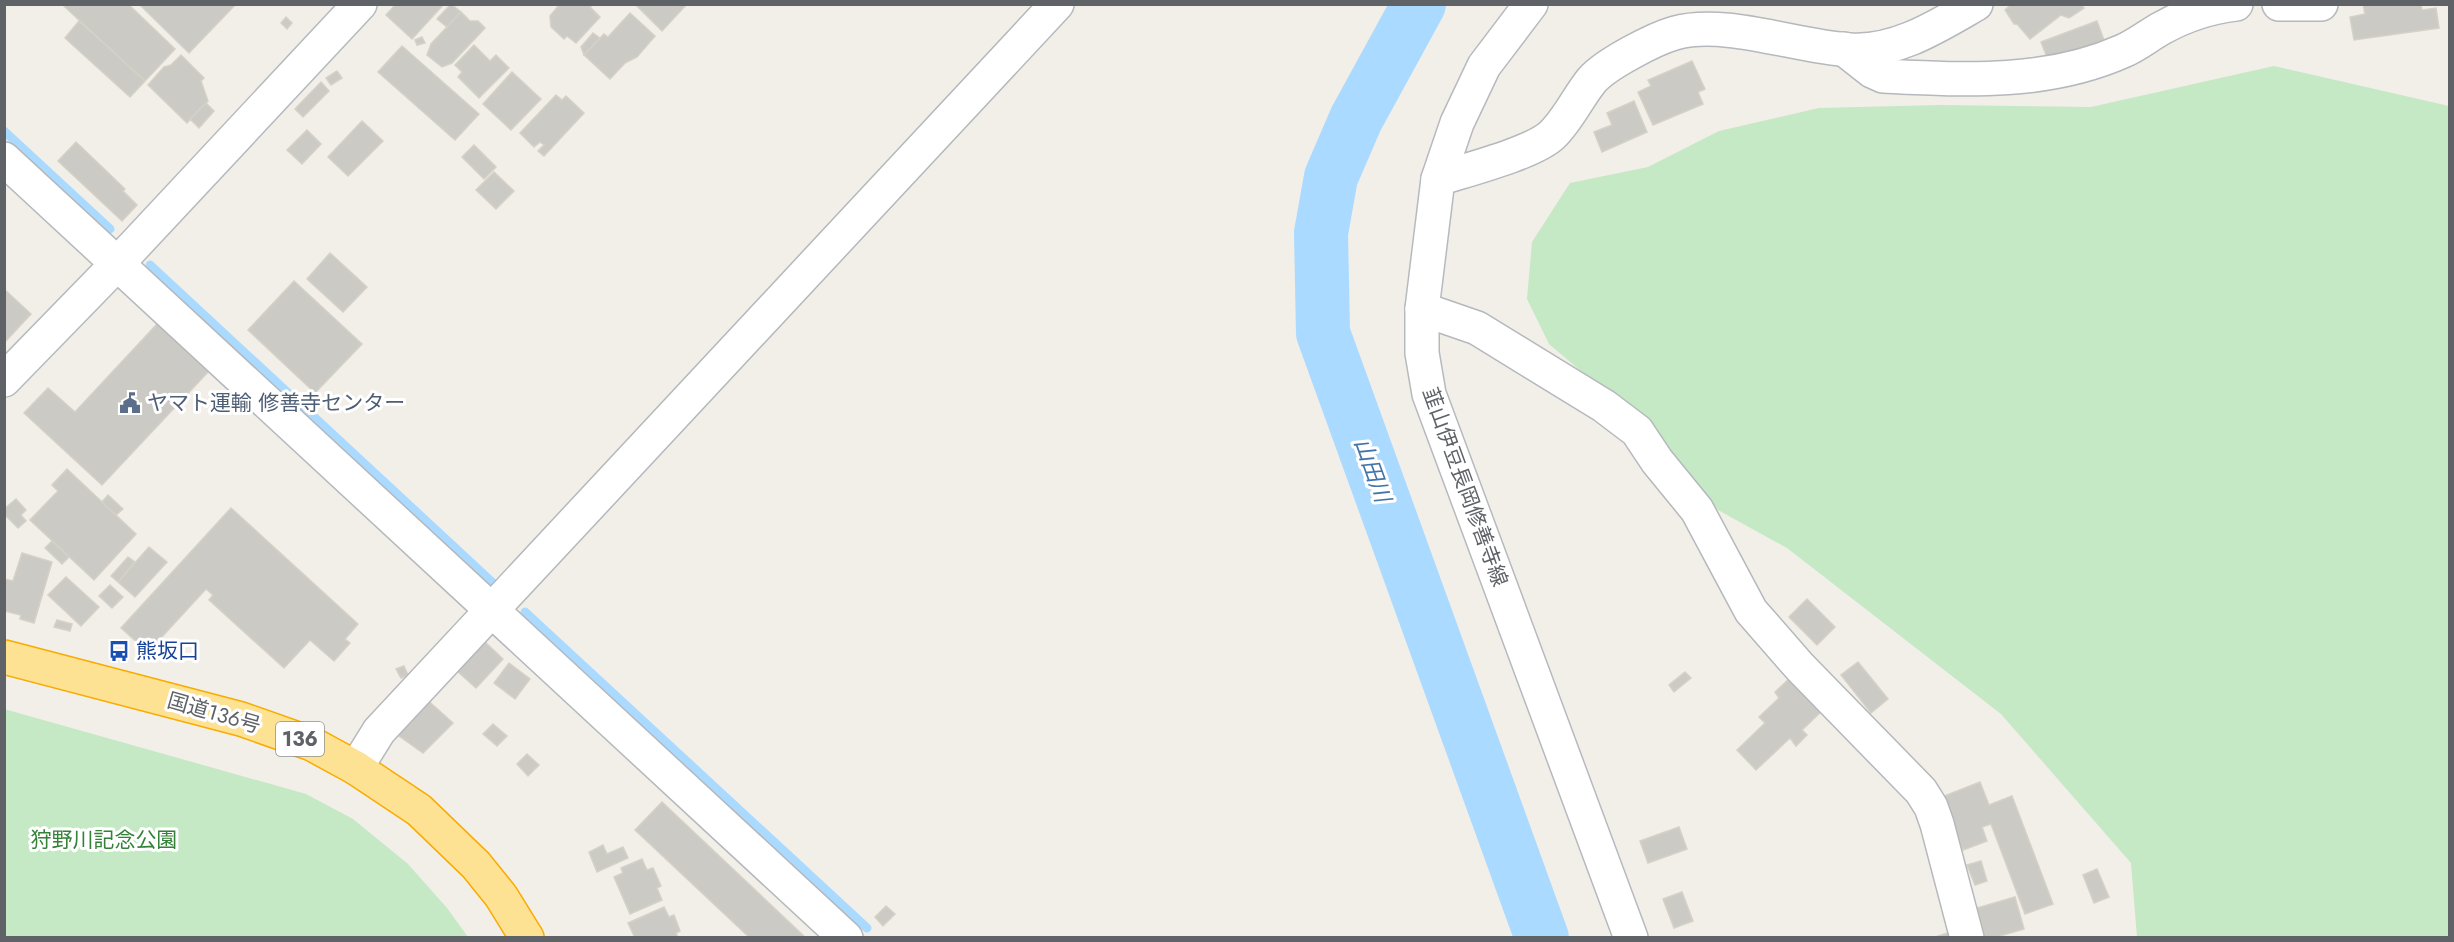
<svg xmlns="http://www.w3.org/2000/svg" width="2454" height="942" font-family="Jost,'Noto Sans JP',sans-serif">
	<rect width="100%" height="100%" fill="#f1efe8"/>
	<g fill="#c5e8c5">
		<path d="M2274,66l175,40v831h-312l-6,-74 -130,-149 -214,-166 -69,-38 -63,-76 -106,-90 -22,-45 5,-57 38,-59 78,-16 71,-36 100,-23 122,-3 150,2z"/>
		<path d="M4,709l302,85 47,25 55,45 39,44 21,29h-463z"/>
	</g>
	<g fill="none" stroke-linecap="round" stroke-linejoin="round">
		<g stroke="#aadaff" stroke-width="9">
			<path d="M4,131l106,98"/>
			<path d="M150,265l344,319"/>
			<path d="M525,612l342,316"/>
		</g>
		<path stroke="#aadaff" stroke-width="54" d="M1419,4l-63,115 -25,58 -10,56 2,100 219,605"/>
	</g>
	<g fill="#cccac5" stroke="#d6d1c6" stroke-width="1.5">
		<path d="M65,4h63l47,45 -30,32 -81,-75z"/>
		<path d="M139,4h97l-47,49z"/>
		<path d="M396,4h48l-32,35 -26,-24z"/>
		<path d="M451,4l10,8 -14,15 -10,-8z"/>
		<path d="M560,4h33l-3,3 10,10 -24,26 -9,-7 -3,3 -13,-12 -1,-11z"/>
		<path d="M635,4h52l-25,27z"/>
		<path d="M2012,4h69l3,4 -15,10 -8,-3 -31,24 -13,-15h-3l-9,-14z"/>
		<path d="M2363,4h58l1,6 14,-2 3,20 -85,12 -4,-23 15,-3z"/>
		<path d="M461,12l9,9h8l7,7 -33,35 -10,4 -15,-12 4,-11z"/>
		<path d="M630,13l25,23 -18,21 -12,6 -15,16 -26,-24 20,-21 4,3z"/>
		<path d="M286,17l6,6 -5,6 -6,-6z"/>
		<path d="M79,21l66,60 -15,16 -65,-59z"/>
		<path d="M2097,21l7,19 -7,3 2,4 -50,15 -8,-20z"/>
		<path d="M593,33l7,5 -16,17 -3,-8z"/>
		<path d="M422,37l3,6 -8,2 -2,-5z"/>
		<path d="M474,45l16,16 6,-6 13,13 -30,30 -21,-21 4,-5 -7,-7z"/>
		<path d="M402,46l77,68 -24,26 -77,-68z"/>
		<path d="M181,55l23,23 -3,3 7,20 -21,22 -39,-38 16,-18 7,-2z"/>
		<path d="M1692,61l13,28 -7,3 5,12 -50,21 -15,-33 13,-6 -3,-6z"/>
		<path d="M337,71l5,7 -11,7 -5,-7z"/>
		<path d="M512,72l29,27 -30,31 -28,-26z"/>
		<path d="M321,82l8,9 -26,26 -8,-8z"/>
		<path d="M556,95l6,5 4,-4 18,17 -40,43 -6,-5 6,-6 -4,-3 -6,5 -14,-14z"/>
		<path d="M1634,101l13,31 -45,20 -8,-20 18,-7 -5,-12z"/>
		<path d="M206,103l8,8 -15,17 -9,-9z"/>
		<path d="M362,121l21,20 -35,35 -20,-19z"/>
		<path d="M307,130l14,14 -19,20 -15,-14z"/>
		<path d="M76,142l49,47 -2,2 14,14 -15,16 -64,-60z"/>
		<path d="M474,145l22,22 -12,12 -22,-22z"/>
		<path d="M494,172l20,19 -18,18 -20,-19z"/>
		<path d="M330,253l37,34 -24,25 -36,-33z"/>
		<path d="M294,281l68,63 -47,49 -67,-63z"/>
		<path d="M4,289l27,25 -27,29z"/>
		<path d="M157,324l51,48 -106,113 -78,-72 24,-25 27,24z"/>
		<path d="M67,469l69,65 -42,46 -64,-60 28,-29 -6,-6z"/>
		<path d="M108,495l15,14 -7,6 -14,-13z"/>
		<path d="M16,499l10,11 -5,5 5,6 -8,7 -14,-14v-5z"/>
		<path d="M231,508l127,116 -13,15 5,4 -16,18 -24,-21 -26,28 -75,-68 4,-5 -7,-6 -58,63 -27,-24z"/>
		<path d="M52,541l17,16 -7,7 -17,-16z"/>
		<path d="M149,547l18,15 -32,35 -17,-15z"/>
		<path d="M22,553l30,9 -18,61 -14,-4 1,-4 -17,-4v-32l9,2z"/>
		<path d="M128,557l7,5 -17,20 -7,-6z"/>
		<path d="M66,577l33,30 -18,19 -33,-31z"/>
		<path d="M110,585l13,12 -11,11 -13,-12z"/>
		<path d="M1807,599l28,28 -18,18 -28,-28z"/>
		<path d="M57,620l15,4 -2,7 -16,-4z"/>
		<path d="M484,641l19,18 -27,29 -19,-17z"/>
		<path d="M1858,662l30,37 -17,14 -30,-38z"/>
		<path d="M509,663l21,16 -15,20 -21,-16z"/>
		<path d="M404,666l4,9 -7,3 -5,-9z"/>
		<path d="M1685,672l6,6 -17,14 -5,-7z"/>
		<path d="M1791,677l32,33 -21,20 5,5 -11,11 -6,-8 -34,32 -19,-20 28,-27 -6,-6 20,-19 -4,-6z"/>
		<path d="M424,697l29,26 -30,30 -31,-22z"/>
		<path d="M493,724l14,12 -10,10 -14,-12z"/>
		<path d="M527,754l12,11 -11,11 -11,-12z"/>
		<path d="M1980,782l9,23 23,-9 41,108 -28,10 -34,-90 -9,3 5,14 -24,9 -21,-53z"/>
		<path d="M662,802l144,136h-56l-115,-108z"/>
		<path d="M1679,827l8,22 -39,14 -8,-22z"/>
		<path d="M603,845l4,9 16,-7 5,11 -31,14 -8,-20z"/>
		<path d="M642,859l5,11 6,-2 8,18 -4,2 5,12 -32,14 -16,-37 9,-4 -2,-5z"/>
		<path d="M1981,861l6,20 -12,4 -8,-20z"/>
		<path d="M2097,869l12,28 -15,6 -11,-28z"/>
		<path d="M1682,892l11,29 -19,7 -11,-29z"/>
		<path d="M2015,897l9,32 -31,9h-8l-8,-30z"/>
		<path d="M886,906l9,8 -12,12 -8,-9z"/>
		<path d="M664,907l5,10 5,-2 6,16 -4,2 2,5h-43l-7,-15z"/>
		<path d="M1951,932l1,6h-20z"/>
	</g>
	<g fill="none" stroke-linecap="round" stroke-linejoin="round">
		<defs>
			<g id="street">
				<path d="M2279,4h42"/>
				<path d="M1844,49l28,22 11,5c81,4 164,9 240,-25 14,-6 26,-16 39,-23 23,-13 49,-21 74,-24"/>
				<path d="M4,159l842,779"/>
				<path d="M1438,179c28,-9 95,-26 114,-44 16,-15 26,-38 40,-55 14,-16 62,-41 83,-47 50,-14 122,14 175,17 46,3 88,-24 126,-46"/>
				<path d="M1422,309l55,19 127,78 33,25 20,30 40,49 54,101 49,56 121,124 10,16 6,17 30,114"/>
				<path d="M356,768l23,-37 678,-727"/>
			</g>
			<g id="secondary">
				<path d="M1531,4l-47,62 -27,57 -19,56 -16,130v44l7,41 202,544"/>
				<path d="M4,380l113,-116 243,-260"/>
			</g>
			<path id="highway" d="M4,657l237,62 71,25 44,24 63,42 57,55 25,31 26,42"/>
		</defs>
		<use href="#street" stroke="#b5b8bc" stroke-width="36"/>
		<use href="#secondary" stroke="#b6babf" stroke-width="36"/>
		<use href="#highway" stroke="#f9ab00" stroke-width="36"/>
		<use href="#street" stroke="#fff" stroke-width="33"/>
		<use href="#secondary" stroke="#fff" stroke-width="33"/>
		<use href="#highway" stroke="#fde293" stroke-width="33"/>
	</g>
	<defs>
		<symbol id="civic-bare" viewBox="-9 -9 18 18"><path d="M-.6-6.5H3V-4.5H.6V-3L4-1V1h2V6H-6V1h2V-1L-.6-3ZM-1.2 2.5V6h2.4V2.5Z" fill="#5c6f8a" stroke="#fff" stroke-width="2.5" paint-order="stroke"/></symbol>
		<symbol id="bus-bare" viewBox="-9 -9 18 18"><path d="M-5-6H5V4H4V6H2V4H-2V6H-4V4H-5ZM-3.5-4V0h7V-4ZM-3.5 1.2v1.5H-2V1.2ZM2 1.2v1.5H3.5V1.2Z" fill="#1a4fb4" stroke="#fff" stroke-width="2.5" paint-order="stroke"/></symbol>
	</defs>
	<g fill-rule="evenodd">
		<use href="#civic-bare" x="115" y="388" width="30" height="30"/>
		<use href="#bus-bare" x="104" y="636" width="30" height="30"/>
	</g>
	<g text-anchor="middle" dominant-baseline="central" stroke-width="6" stroke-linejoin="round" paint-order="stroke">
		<rect fill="#fff" stroke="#8f9295" stroke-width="1.5" x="276" y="722" width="48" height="34" rx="4.5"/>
		<g font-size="20" font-weight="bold" fill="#5f6368">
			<text x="300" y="739">136</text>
		</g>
		<g font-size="21" fill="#4e5e75" stroke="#fff" text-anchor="start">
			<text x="147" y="403">ヤマト運輸 修善寺センター</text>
		</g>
		<g font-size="21" fill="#5f6368" stroke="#fff">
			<text transform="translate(1465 487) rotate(70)">韮山伊豆長岡修善寺線</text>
			<text transform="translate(214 713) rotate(16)">国道136号</text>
		</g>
		<g font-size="21" fill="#164399" stroke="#fff" text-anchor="start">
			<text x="136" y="651">熊坂口</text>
		</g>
		<g font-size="21" fill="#348238" stroke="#fff">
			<text x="104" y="840">狩野川記念公園</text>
		</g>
		<g font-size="22" font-style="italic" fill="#4174aa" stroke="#fff">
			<text transform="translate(1373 470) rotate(70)">山田川</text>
		</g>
	</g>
	<rect width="2454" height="942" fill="none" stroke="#5f6368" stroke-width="12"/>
</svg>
